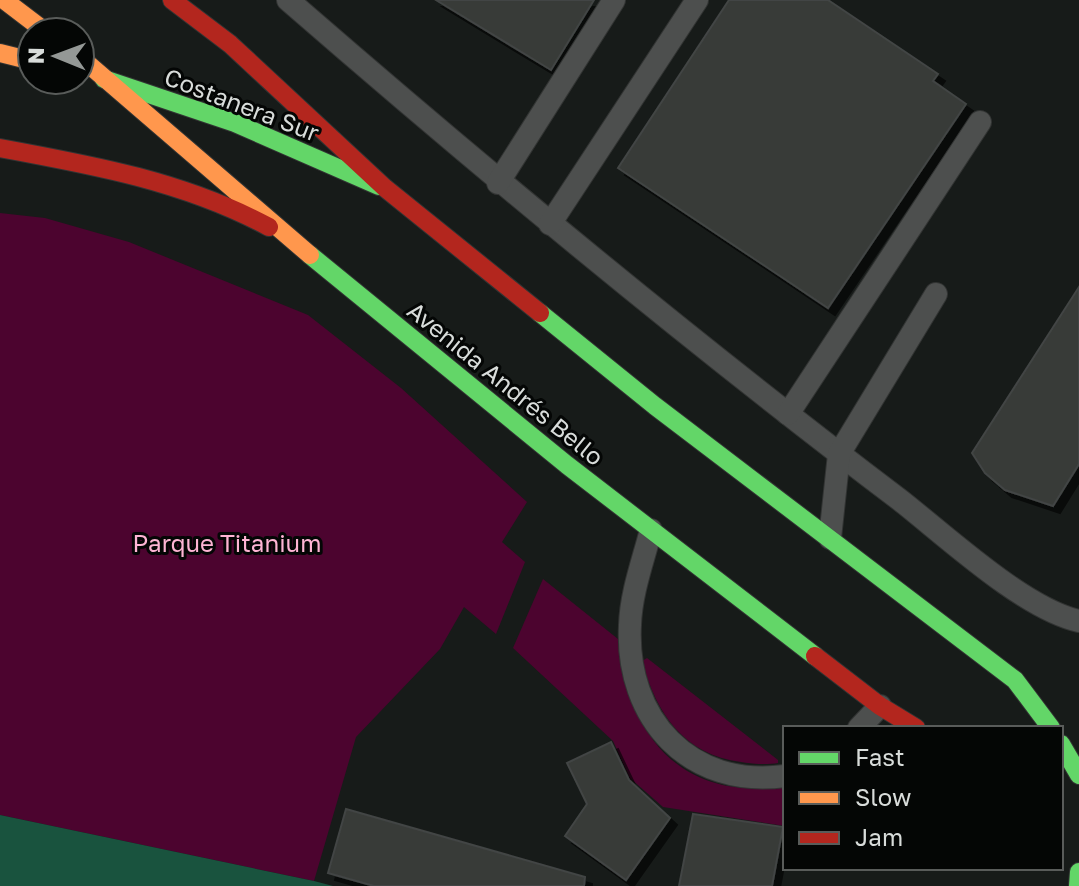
<svg xmlns="http://www.w3.org/2000/svg" width="1079" height="886" font-family="'Golos Text',sans-serif">
	<defs>
		<filter id="shadow"><feDropShadow dx="7" dy="7" stdDeviation="0" flood-color="#0009"/></filter>
	</defs>
	<rect width="100%" height="100%" fill="#171b19"/>
	<g fill="#4c042f">
		<path d="M0,213l45,5 84,24 179,73 93,73 126,114 -25,40 23,20 -29,72 -32,-27 -24,42 -84,88 -42,144 -314,-66z"/>
		<path d="M543,579l75,60c9,96 63,163 167,147v40l-122,-19 -33,-29 -17,-37 -100,-93z"/>
		<path d="M647,658l131,102v3c-11,2 -25,1 -37,-1 -57,-7 -85,-49 -99,-101z"/>
	</g>
	<path fill="#19533e" d="M0,815l314,66 19,5h-333z"/>
	<g fill="#383b39" stroke="#424544" stroke-width="2" filter="url(#shadow)">
		<path d="M436,0h158l-43,70z"/>
		<path d="M729,0h99l110,74 -5,7 33,23 -138,204 -210,-140z"/>
		<path d="M1079,287v177l-26,42 -48,-16 -20,-17 -13,-20z"/>
		<path d="M611,742l18,38 41,38 -44,62 -61,-44 22,-32 -20,-41z"/>
		<path d="M346,809l239,68 -1,9h-210l-46,-13z"/>
		<path d="M693,814l90,13 -11,59h-93z"/>
	</g>
	<g fill="none" stroke-linecap="round" stroke-linejoin="round">
		<defs>
			<g id="lane">
				<path d="M288,0c199,173 402,341 612,500 46,36 124,109 179,121"/>
				<path d="M498,183l116,-183"/>
				<path d="M550,224l147,-224"/>
				<path d="M788,414l192,-292"/>
				<path d="M651,530c-8,31 -20,63 -21,95 -5,94 60,164 155,151"/>
				<path d="M830,538l9,-84 97,-160"/>
				<path d="M859,728l21,-22"/>
			</g>
			<g id="fast">
				<path d="M104,79l131,44 144,63"/>
				<path d="M310,255l257,210 248,191"/>
				<path d="M540,313l115,93 360,274 36,48"/>
				<path d="M1061,744l18,31"/>
				<path d="M1078,886l1,-14"/>
			</g>
			<g id="slow">
				<path d="M4,0l42,32"/>
				<path d="M0,53l32,8"/>
				<path d="M80,57l230,198"/>
			</g>
			<g id="jam">
				<path d="M172,0l58,44 155,144 155,125"/>
				<path d="M0,148c93,17 186,34 269,79"/>
				<path d="M815,656l65,50 36,22"/>
			</g>
		</defs>
		<use href="#lane" stroke="#323433" stroke-width="24"/>
		<use href="#fast" stroke="#323433" stroke-width="20"/>
		<use href="#slow" stroke="#323433" stroke-width="20"/>
		<use href="#jam" stroke="#323433" stroke-width="20"/>
		<use href="#lane" stroke="#4d4f4e" stroke-width="22"/>
		<use href="#fast" stroke="#63d668" stroke-width="18"/>
		<use href="#slow" stroke="#ff974d" stroke-width="18"/>
		<use href="#jam" stroke="#b3261e" stroke-width="18"/>
	</g>
	<g text-anchor="middle" dominant-baseline="central" stroke-width="6" stroke-linejoin="round" paint-order="stroke">
		<g font-size="24" fill="#d8dcda" stroke="#040605">
			<text transform="translate(242 104) rotate(21)">Costanera Sur</text>
			<text transform="translate(506 383) rotate(39)">Avenida Andrés Bello</text>
		</g>
		<g font-size="24" fill="#feb4d4" stroke="#040605">
			<text x="227" y="542">Parque Titanium</text>
		</g>
	</g>
	<rect x="783" y="726" width="280" height="144" fill="#040605" stroke="#595c5a" stroke-width="2"/>
	<rect x="799" y="752" width="40" height="12" fill="#63d668" stroke="#595c5a" stroke-width="2"/>
	<text x="855" y="766" font-size="24" fill="#d8dcda">Fast</text>
	<rect x="799" y="792" width="40" height="12" fill="#ff974d" stroke="#595c5a" stroke-width="2"/>
	<text x="855" y="806" font-size="24" fill="#d8dcda">Slow</text>
	<rect x="799" y="832" width="40" height="12" fill="#b3261e" stroke="#595c5a" stroke-width="2"/>
	<text x="855" y="846" font-size="24" fill="#d8dcda">Jam</text>
	<g transform="translate(56 56) rotate(271)"><circle r="38" fill="#040605" stroke="#595c5a" stroke-width="2"/>
	<path d="M0-6L14 30L0 20L-14 30Z" fill="#949896"/>
	<text y="-12" font-size="22" font-weight="bold" text-anchor="middle" fill="#d8dcda">N</text>
	</g>
</svg>
